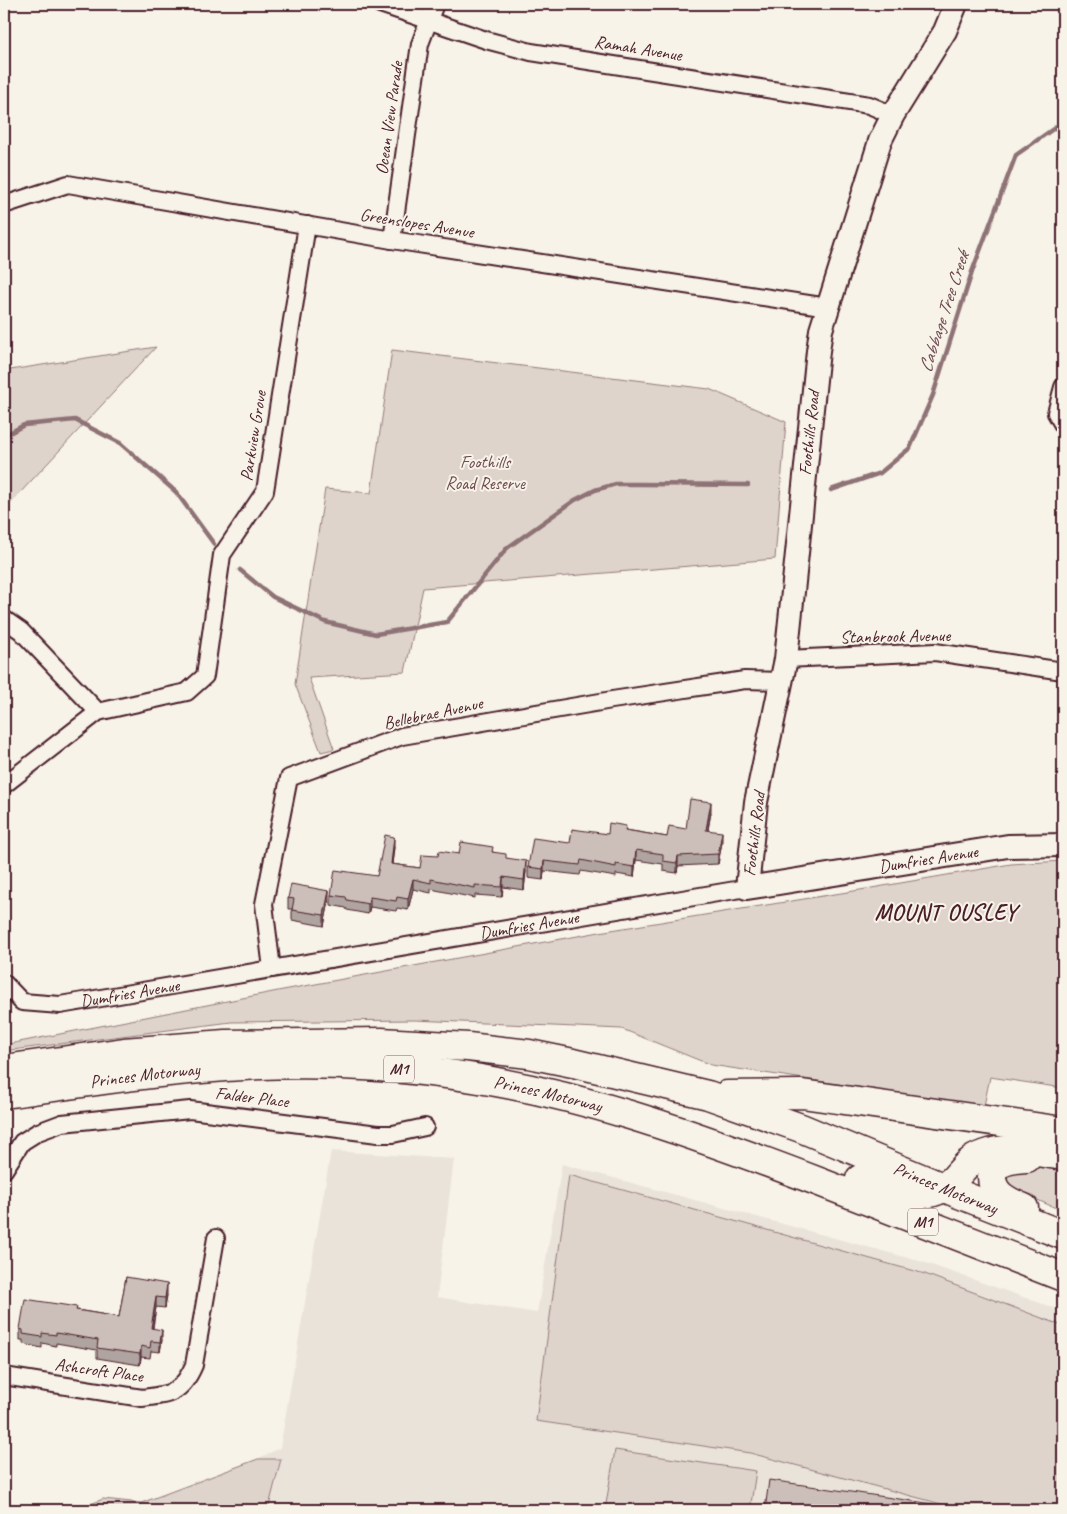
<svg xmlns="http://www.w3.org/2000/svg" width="1067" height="1514" font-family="Caveat,sans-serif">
	<rect width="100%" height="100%" fill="#f7f3e8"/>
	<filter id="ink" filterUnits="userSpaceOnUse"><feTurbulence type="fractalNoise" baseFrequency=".02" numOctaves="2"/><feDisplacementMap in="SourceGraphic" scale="10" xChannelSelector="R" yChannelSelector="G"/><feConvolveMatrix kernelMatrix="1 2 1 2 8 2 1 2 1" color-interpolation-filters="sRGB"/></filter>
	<g filter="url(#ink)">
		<path fill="#eae3da" d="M331,1151l123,8 -17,138 100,16 25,-149 361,98 140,49v199h-987l27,-11 38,4 116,-44 23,-11z"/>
		<g fill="#ded4cc" stroke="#947a7c">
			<path d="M156,347l-152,163v-139z"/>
			<path d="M392,350l317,39 77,33 -11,137 -352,29 -18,84 -96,6 25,71 -13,3 -26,-68 30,-195 46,4z"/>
			<path d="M1063,861v227l-73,-11 -6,29 -273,-41 -89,-36 -208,-9 -183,2 -227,29v-6l279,-55 322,-59 255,-41 151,-26z"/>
			<path d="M1037,1164l26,4v43l-49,-21 -12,-13z"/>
			<path d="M569,1175l356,99 138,52v184h-99l-214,-57 -214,-32z"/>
			<path d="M615,1450l141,21 -6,39h-145z"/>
			<path d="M258,1459h23l-13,51h-192l27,-11 38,4z"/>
		</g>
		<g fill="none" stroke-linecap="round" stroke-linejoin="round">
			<g stroke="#8e7275" stroke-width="4.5">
				<path d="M4,436l20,-11 51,-5 45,23 56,49 38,52"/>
				<path d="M831,490l49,-17 30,-25 23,-53 39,-123 44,-117 47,-33"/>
				<path d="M240,570l33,27 52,25 51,12 71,-12 60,-74 68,-48 20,-10 21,-6h23l109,1"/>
			</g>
			<defs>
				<g id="street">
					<path d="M380,4l106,36 45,12 338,53 24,10"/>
					<path d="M4,205l64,-21 324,56 436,67"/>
					<path d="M392,240l28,-196 15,-40"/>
					<path d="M1063,387l-7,26 7,12"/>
					<path d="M4,619l17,12 77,81"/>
					<path d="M786,659l149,-7 128,19"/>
					<path d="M4,785l94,-73 89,-20 18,-16 17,-121 43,-64 42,-266"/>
					<path d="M272,969l-8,-65 25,-126 113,-42 210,-36 133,-20 36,1"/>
					<path id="s1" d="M4,983l18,19 38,3 687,-117"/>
					<path d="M4,1170l18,-28 16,-10 24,-9 128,-13 188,24h15l32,-7"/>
					<path d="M4,1376l138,22c28,-3 40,-5 52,-33l22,-127"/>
				</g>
				<g id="secondary">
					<path id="s2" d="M956,4l-11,27 -52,84 -13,26 -59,189 -3,21 -32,308 -30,143 -9,86 261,-42 55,-1"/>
				</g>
				<g id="highway">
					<path id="s3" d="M4,1069l120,-17 101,-8 156,-2 87,5 61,7 44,9 135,32 93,33 158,66 104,41"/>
					<path id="s4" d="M4,1094c62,-8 123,-19 185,-24 80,-8 163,-8 242,2 138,16 263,62 391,111 81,32 161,63 241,94"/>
					<path d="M727,1095l75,-1 261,37"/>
					<path d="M860,1179c32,11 66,28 94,0 9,-10 16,-20 29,-24 26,-10 54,-3 80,1"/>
					<path d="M1024,1208c-8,-3 -17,-7 -24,-13 -5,-5 -8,-11 -8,-18 1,-17 22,-18 35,-19"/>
				</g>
			</defs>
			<use href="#street" stroke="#4a1f2b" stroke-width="20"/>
			<use href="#secondary" stroke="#4a1f2b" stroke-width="26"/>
			<use href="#highway" stroke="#4a1f2b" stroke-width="31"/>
			<use href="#street" stroke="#f7f3e8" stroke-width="16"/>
			<use href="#secondary" stroke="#f7f3e8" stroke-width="22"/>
			<use href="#highway" stroke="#f7f3e8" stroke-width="28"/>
		</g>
		<g fill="#afa49f" stroke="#4a1f2b">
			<path d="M711,812l-3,18 14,12 -4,22 -40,2 -1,7 -14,-2v-7l-27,-4 -2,17 -18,-3v3l-35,-6 -1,4 -36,-4 -1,9 -15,-2v-11l42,-24 56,-13 41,7 19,-8z"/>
			<path d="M394,847l-2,17 28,4 18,-12 21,-2 34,-2 13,6 20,13 -2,19 -21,-3 -1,10 -27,-2v3l-44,-9v4l-18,-4 -5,21 -11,-2 -1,3 -26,-4 -2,7 -21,-4 -1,-2 -15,-3v-10l46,-19z"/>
			<path d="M288,898l41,3 -5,25 -32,-6v-11h-4z"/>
			<path d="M126,1277l41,18 -2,13 -9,-1 -3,21 9,12 -2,12 -9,-1 -1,7 -9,-1 -1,8 -43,-7v-8l-41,-7v3l-14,-3v5l-19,-4v-4h-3v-11l57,-19 42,7z"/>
		</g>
		<g fill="#8f8682" stroke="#4a1f2b">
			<path d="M711,802v10l-5,28v-10z"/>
			<path d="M722,832v10l-4,22v-10z"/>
			<path d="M394,837v10l-3,27v-10z"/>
			<path d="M636,850v10l-2,17v-10z"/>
			<path d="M678,856v10l-1,7v-10z"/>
			<path d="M526,861v10l-2,19v-10z"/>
			<path d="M544,861v10l-1,9v-11z"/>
			<path d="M503,877v10l-1,10v-10z"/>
			<path d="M413,879v10l-5,21v-11z"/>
			<path d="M329,891v10l-5,25v-11z"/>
			<path d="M370,897v10l-2,7v-10z"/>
			<path d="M167,1284v11l-2,13v-10z"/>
			<path d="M156,1297v10l-5,31v-10z"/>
			<path d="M162,1330v10l-2,12v-10z"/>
			<path d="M141,1346v11l-1,8v-11z"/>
		</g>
		<g fill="#ccbfb9" stroke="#4a1f2b">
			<path d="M690,799l21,3 -5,28 16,2 -4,22 -40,2 -1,7 -14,-2v-7l-27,-4 -2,17 -18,-3v3l-35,-7 -1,5 -36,-4 -1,8 -15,-2 5,-29 37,5 2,-14 36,5 1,-11 17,3 -1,4 42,7 2,-11 17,3z"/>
			<path d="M385,835l9,2 -3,27 29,4 2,-13 16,1 1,-5 20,3 2,-12 32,5 -1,5 14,2v4l20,3 -2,19 -21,-3 -1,10 -27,-2v3l-44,-9v4l-18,-4 -5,20 -11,-2 -1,4 -26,-4 -2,7 -21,-4 -1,-3 -15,-2 4,-25 42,6z"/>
			<path d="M291,884l38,7 -5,24 -32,-5 2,-11 -6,-1z"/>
			<path d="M126,1277l41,7 -2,14 -9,-1 -5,31 11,2 -2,12 -9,-1 -1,7 -9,-2 -1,8 -43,-6 1,-8 -42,-7v2l-14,-2v4l-19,-3v-4l-3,-1 5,-30 52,8 -1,3 43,7z"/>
			<path d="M769,1480l178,26 -1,4h-181z"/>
		</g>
	</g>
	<g text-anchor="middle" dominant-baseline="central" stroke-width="4" stroke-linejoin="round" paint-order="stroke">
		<g fill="#f7f3e8" stroke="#7e5f64" stroke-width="1">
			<rect x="384" y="1055.5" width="30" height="27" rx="4"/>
			<rect x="908" y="1208.5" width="30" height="27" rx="4"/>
		</g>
		<g font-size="16" font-weight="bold" fill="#4a1f2b">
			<text x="399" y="1069">M1</text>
			<text x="923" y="1222">M1</text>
		</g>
		<g font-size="18" fill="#4a1f2b" stroke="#f7f3e8">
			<text transform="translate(638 48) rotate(9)">Ramah Avenue</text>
			<text transform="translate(389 118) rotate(-82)">Ocean View Parade</text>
			<text transform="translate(417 223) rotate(9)">Greenslopes Avenue</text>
			<text transform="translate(809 433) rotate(-84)">Foothills Road</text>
			<text transform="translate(253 436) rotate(-81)">Parkview Grove</text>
			<text transform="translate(895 636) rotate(-1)">Stanbrook Avenue</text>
			<text transform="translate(433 713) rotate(-12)">Bellebrae Avenue</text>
			<text transform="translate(754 834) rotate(-83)">Foothills Road</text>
			<text stroke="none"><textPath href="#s2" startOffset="1102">Dumfries Avenue</textPath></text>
			<text stroke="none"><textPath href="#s1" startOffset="540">Dumfries Avenue</textPath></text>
			<text stroke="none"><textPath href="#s1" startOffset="135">Dumfries Avenue</textPath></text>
			<text stroke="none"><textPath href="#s4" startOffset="142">Princes Motorway</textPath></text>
			<text stroke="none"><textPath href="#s4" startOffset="548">Princes Motorway</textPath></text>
			<text transform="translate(252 1097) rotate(7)">Falder Place</text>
			<text stroke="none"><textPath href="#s3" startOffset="966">Princes Motorway</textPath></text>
			<text transform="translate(99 1370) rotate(8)">Ashcroft Place</text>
		</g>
		<g font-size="18" fill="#6f4c53" stroke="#f7f3e8">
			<text x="485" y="462">Foothills<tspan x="485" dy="21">Road Reserve</tspan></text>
		</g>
		<g font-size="19" font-style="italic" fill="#6c4950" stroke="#f7f3e8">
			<text transform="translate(944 312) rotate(-72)">Cabbage Tree Creek</text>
		</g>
		<g font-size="22" font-weight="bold" letter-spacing="1" fill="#4a1f2b" stroke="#f7f3e8">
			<text x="946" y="913">MOUNT OUSLEY</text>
		</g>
	</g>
	<rect width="1067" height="1514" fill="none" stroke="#f7f3e8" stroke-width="20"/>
	<rect x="10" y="10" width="1047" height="1494" fill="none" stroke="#4a1f2b" stroke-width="2" filter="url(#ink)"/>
</svg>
